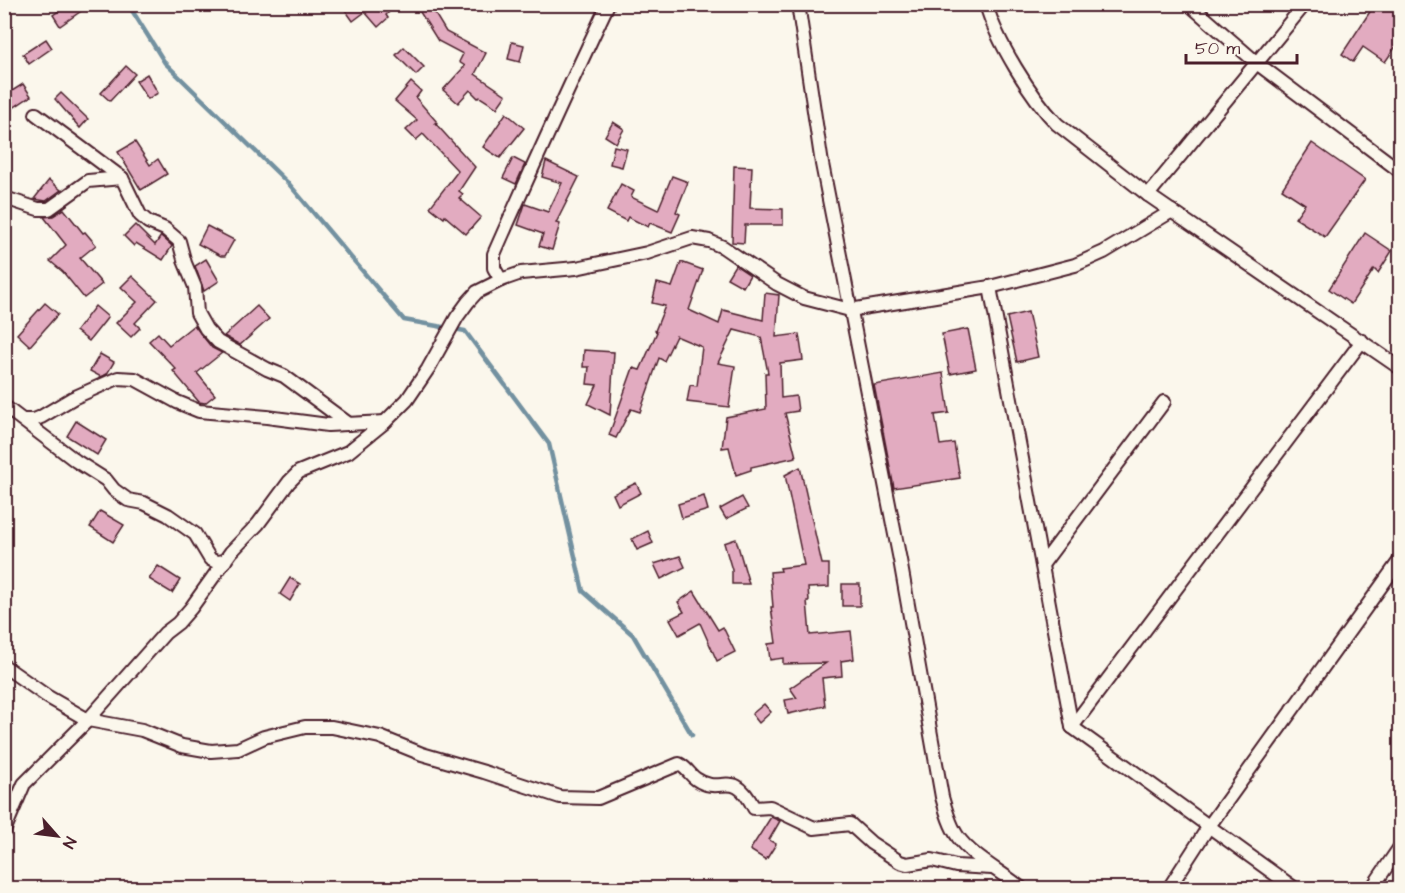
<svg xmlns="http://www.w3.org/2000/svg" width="1405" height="893" font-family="'Architects Daughter',sans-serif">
	<rect width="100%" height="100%" fill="#fbf7ec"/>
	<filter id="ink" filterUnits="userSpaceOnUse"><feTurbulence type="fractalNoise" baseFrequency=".0167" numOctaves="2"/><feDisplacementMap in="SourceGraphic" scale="12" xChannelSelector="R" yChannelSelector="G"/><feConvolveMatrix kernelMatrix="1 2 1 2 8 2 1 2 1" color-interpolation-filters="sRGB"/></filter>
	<g filter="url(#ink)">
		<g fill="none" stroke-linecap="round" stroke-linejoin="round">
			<path stroke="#7391a0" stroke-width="4.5" d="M128,4l37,59 124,121 115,136 61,11 84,113 34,147 50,44 59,100"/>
		</g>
		<g fill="#e2abc0" stroke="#4a1f2b" stroke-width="1.5">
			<path d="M69,4h22l-31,22 -7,-11z"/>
			<path d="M341,4h56l-11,11 2,3 -10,9 -13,-15 -12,9z"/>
			<path d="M415,4h14l17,28 40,21 -11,21 31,21 -9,13 -17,-11 -2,1 -8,-8 -12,13 -15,-13 22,-24 -6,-4 4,-8 -25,-13z"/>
			<path d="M1375,4h26v35l-16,23 -22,-15 -10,15 -11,-8z"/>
			<path d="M46,39l6,9 -23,16 -6,-10z"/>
			<path d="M512,42l12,3 -4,17 -12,-3z"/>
			<path d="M404,47l20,20 -8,8 -20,-20z"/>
			<path d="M126,66l9,8 -25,27 -9,-8z"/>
			<path d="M147,74l11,19 -10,6 -12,-18z"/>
			<path d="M411,82l10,9 -5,7 21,24 -2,1 40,44 -16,24 4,3 -4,4 22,19 -15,17 -21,-18 -1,2 -14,-11 28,-36 -35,-37 -7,6 -10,-10 11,-10 -22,-19z"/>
			<path d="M23,84l8,12 -27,18v-18z"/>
			<path d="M61,93l27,26 -8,9 -25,-29z"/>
			<path d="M506,113l18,15 -24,30 -17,-11z"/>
			<path d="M613,122l11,7 -8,14 -11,-7z"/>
			<path d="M135,142l15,23 8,-6 9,15 -26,16 -23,-38z"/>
			<path d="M1312,143l53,37 -40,57 -30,-19 10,-14 -23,-15z"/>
			<path d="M614,146l13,3 -5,18 -12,-3z"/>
			<path d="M513,158l12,6 -9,20 -13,-6z"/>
			<path d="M546,161l33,16 -23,46 4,1 -8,26 -13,-4 4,-12 -25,-9 7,-21 23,8 14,-29 -20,-6z"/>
			<path d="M734,166l18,1 -2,41 33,1v16h-38l-1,18 -12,-1z"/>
			<path d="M672,176l16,6 -12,30 4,2 -8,18 -22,-9 -2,4 -20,-10 -2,4 -19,-10 14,-27 13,7 -3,6 27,13z"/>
			<path d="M49,180l12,10 -15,11 -12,-2z"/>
			<path d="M64,209l19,24 2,-1 11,13 -16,13 22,26 -18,14 -21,-26 -13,-11 16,-16 -22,-28 9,-1z"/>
			<path d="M135,225l20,20 6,-9 11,10 -9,14 -27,-17 -2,3 -10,-10z"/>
			<path d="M207,226l27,14 -9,16h-4l-23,-12z"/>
			<path d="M1365,233l27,18 -14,22 -4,-4 -23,35 -22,-15z"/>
			<path d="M206,259l13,22 -15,10 -9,-25z"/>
			<path d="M681,262l22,8 -14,40 30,14 4,-14 40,10 2,-27 14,2 -3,42 23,-3 4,26 -23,3 1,35 15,-2 2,15 -13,2 11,44 -45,10v3l-15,5 -7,-28 -7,1 4,-31 40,-8 -1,-36h3l-7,-36 -27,-7 -16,33 17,3 -6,41 -42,-5 3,-17 7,1 5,-39 -26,-11 -12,25 -5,-3 -19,54 -9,-3 -15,29 -7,-3 24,-67 7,2 17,-38 -2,-1 10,-25 -13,-3 5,-20 15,4z"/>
			<path d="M735,265l15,10 -7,12 -16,-9z"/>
			<path d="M132,276l25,24 -22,23 5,5 -9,9 -15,-14 21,-21 -16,-15z"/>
			<path d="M45,303l13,11 -28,32 -13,-12z"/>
			<path d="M95,306l13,11 -19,24 -13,-10z"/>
			<path d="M257,306l12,13 -29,26 -16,-9z"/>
			<path d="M1028,312l10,45 -21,5 -10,-45z"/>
			<path d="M194,325l18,23 10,5 -25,20 18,22 -10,8 -6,-1 -26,-31 3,-2 -27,-28 9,-8 11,12z"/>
			<path d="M968,329l8,40 -26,5 -8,-40z"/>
			<path d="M584,350l30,2 -4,63 -22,-11 9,-19 -10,-1 2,-17h-6z"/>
			<path d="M100,354l14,8 -7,12 -6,3 -11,-6z"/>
			<path d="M943,373l6,40 -14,2 5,30 14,-2 6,35 -66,10 -20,-103z"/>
			<path d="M76,421l30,19 -9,15 -30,-19z"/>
			<path d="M800,467l22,97h7v23l-21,1 1,13h-2l3,34 41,-4 3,28 -13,2 1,15 -20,2 3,28 -37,8 -3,-14 12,-2 -7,-10 36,-25 -43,1v-6l-13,2 -2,-16 8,-1 -5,-36h2l-3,-35 11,-1 -1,-3 24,-3 -19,-90z"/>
			<path d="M636,483l5,10 -23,12 -5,-11z"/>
			<path d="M704,496l4,14 -26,8 -4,-14z"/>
			<path d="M742,497l6,11 -22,11 -6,-10z"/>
			<path d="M100,511l24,14 -11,17 -23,-15z"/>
			<path d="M648,531l5,12 -16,7 -5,-11z"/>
			<path d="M736,539l13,45h-17v-14l-8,-27z"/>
			<path d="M680,556l5,11 -24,12 -7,-15z"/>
			<path d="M158,566l22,14 -8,13 -23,-14z"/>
			<path d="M290,578l10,6 -10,17 -10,-7z"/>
			<rect x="842" y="584" width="18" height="22"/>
			<path d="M694,591l24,39 5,-3 12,25 -18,9 -17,-38 -21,12 -9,-16 14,-7 -6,-10z"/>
			<path d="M764,704l7,8 -12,11 -7,-9z"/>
			<path d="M771,817l9,4 -11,19 7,4 -10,16 -16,-10z"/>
		</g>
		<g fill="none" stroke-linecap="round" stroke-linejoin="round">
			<defs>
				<g id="minor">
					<path d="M798,4l24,160 78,396 42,237c4,14 8,29 16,40 13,19 45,36 63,51"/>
					<path d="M986,4c10,37 45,93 71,120l91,71 252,173"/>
					<path d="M1189,4l69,60 142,107"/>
					<path d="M36,114l86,64 18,37 8,7 17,7 14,12 6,22 10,24 2,26 9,16 12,13 49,27 17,7 65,48"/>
					<path d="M1148,195l157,-191"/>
					<path d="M5,198l33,11h11l39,-28 34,-3"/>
					<path d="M501,280l-7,-12v-14c37,-84 75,-167 114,-250"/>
					<path d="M990,287l82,440 222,161"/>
					<path d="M4,406l72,55 30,19 8,10 14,10 16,3 24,12 27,19 15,25 6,3 9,-1"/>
					<path d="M24,420h10l7,-3 32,-19 45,-20 17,1 42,23 22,9 68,6 61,8 57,-3"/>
					<path d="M1042,565l122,-163"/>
					<path d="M4,666l44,31 40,23 54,10 40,16 29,5 27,-2 26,-12 41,-10h27l48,10 42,17 62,18 76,25 38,1 81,-34c8,4 11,11 17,15 26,18 37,-13 58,29l16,-1 44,21 36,-4 21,19 29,19 7,2 25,-4 24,6 36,2"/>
					<path d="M1072,727l290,-386"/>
					<path d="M4,831l20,-47 64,-64 77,-87 13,-10 13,-15 40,-56 27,-28 31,-42 10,-10 49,-20 37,-30 22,-22 21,-31 29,-52 11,-15 9,-10 24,-12 20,-7 55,-5 71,-15 45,-15 17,3 14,6 54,37 27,14 46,12 140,-23 85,-22 29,-13 68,-41"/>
					<path d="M1169,888l40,-62 191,-266"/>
					<path d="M1372,888l28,-41"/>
				</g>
			</defs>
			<use href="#minor" stroke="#4a1f2b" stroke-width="16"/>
			<use href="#minor" stroke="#fbf7ec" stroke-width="12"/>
		</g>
	</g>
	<rect width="1405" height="893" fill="none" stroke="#fbf7ec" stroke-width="24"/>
	<rect x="12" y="12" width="1381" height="869" fill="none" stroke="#4a1f2b" stroke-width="2" filter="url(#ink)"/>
	<g transform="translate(57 836) rotate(118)" stroke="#fbf7ec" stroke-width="4.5" paint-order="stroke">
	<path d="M0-4.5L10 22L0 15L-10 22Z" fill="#4a1f2b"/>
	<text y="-9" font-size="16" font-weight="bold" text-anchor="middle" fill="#4a1f2b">N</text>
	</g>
	<path d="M1186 54v9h111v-9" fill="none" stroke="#4a1f2b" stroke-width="3"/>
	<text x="1195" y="54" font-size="18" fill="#4a1f2b" stroke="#fbf7ec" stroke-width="4.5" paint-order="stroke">50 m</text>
</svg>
